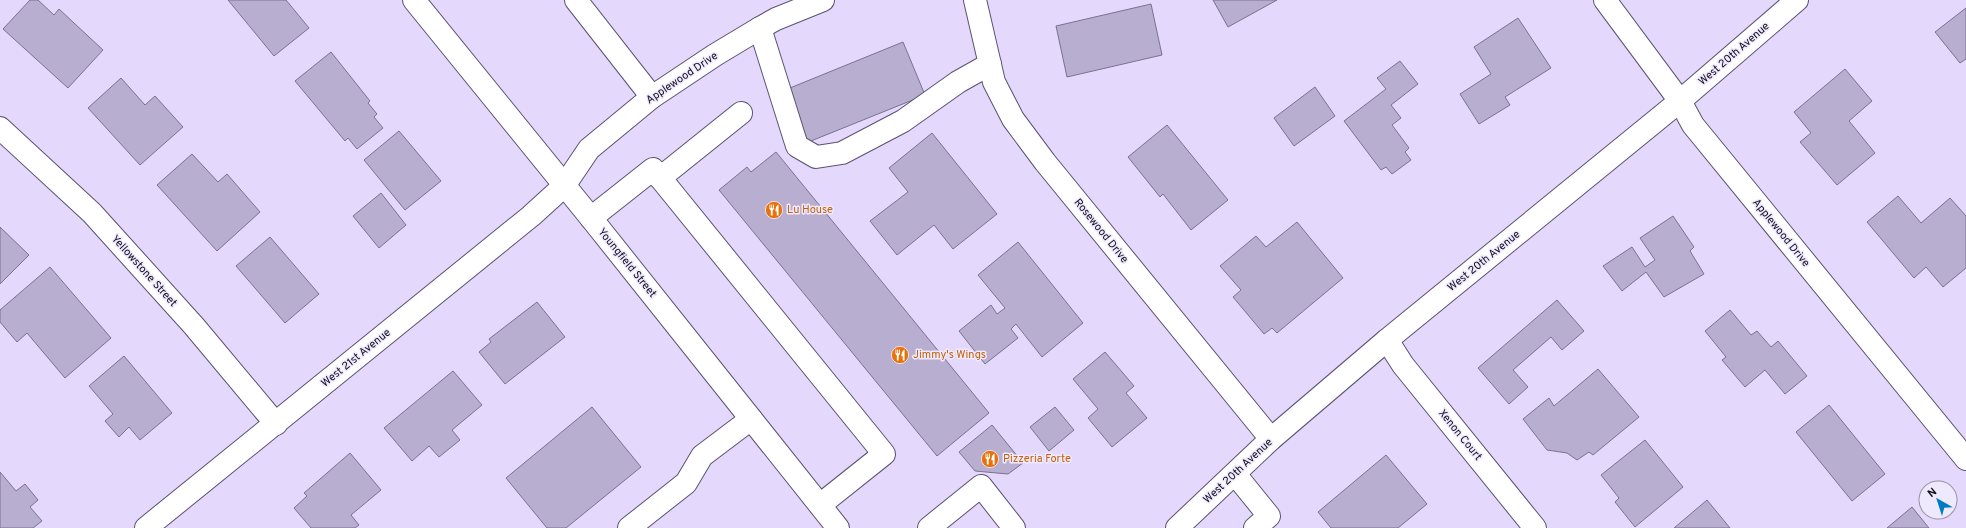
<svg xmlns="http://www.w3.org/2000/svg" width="1966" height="528" font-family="Overpass,sans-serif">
	<rect width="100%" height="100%" fill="#e4d9fc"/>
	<g fill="#b8aecf" stroke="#7b7190">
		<path d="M30,0h8l16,15 5,-6 44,41 -35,38 -65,-59z"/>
		<path d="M228,0h58l23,28 -35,28z"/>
		<path d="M1213,0h64l-49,27z"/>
		<path d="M1151,4l11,51 -95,22 -11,-51z"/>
		<path d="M1966,8v51l-6,4 -25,-31z"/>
		<path d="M1518,18l33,50 -46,29 5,8 -31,19 -19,-30 31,-20 -17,-27z"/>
		<path d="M903,42l22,53 -119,48 -21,-53z"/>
		<path d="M331,52l39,49 -2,2 9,11 -3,3 9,11 -26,21 -9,-11 -3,3 -50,-60z"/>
		<path d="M1400,61l18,23 -27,21 10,13 -9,7 17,23 -4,4 6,8 -19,14 -6,-7 -5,3 -37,-49 42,-32 -9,-11z"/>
		<path d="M1845,69l27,32 -23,20 26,32 -38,32 -37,-43 11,-9 -17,-21z"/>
		<path d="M121,78l24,27 10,-9 28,31 -43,38 -52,-57z"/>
		<path d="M1315,87l20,29 -41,30 -20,-28z"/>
		<path d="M1167,125l61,75 -37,30 -28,-36 -3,3 -32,-40z"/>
		<path d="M399,131l42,50 -36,29 -41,-50z"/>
		<path d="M932,133l65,81 -44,35 -19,-24 -37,30 -27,-34 38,-29 -19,-24z"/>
		<path d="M776,152l213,261 -52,43 -218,-266 28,-23 4,5z"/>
		<path d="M192,154l26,28 9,-8 33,38 -43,39 -60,-66z"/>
		<path d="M381,193l25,32 -27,23 -26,-32z"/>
		<path d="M1898,196l23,27 29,-25 16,18v52l-23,19 -17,-20 -12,11 -47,-56z"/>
		<path d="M1673,216l21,31 -4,4 14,23 -40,23 -18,-25 -24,19 -19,-25 29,-19 13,20 10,-7 -15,-22z"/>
		<path d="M1297,222l46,56 -66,55 -5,-5 -8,6 -31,-37 8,-7 -21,-24 36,-30 10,11z"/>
		<path d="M0,227l29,28 -29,29z"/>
		<path d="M270,237l49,57 -34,29 -49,-57z"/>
		<path d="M1018,242l65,81 -41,34 -26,-33 -5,5 7,9 -33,26 -26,-33 32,-26 6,9 8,-6 -27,-33z"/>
		<path d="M50,267l61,71 -46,40 -38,-45 -10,9 -17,-20v-12z"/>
		<path d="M1557,300l27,31 -22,19 -11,-13 -38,33 15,17 -19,17 -31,-36z"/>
		<path d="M537,302l28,35 -60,47 -26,-32 12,-10 -2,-3z"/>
		<path d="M1730,310l21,25 6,-4 14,16 7,-6 29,35 -22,18 -20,-24 -20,17 -23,-27 4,-3 -21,-26z"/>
		<path d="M1105,352l29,34 -8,7 21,25 -35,29 -24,-29 10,-9 -25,-30z"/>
		<path d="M124,356l48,57 -32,27 -11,-13 -10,10 -14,-16 8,-7 -24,-28z"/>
		<path d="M1598,369l41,48 -46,38 -4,-3 -12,8 -10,-7 -20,-3 -24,-31 26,-21 5,8z"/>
		<path d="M453,371l29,34 -30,25 8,10 -21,17 -10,-11 -17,15 -28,-33z"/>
		<path d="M1829,405l56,69 -33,27 -56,-69z"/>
		<path d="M592,407l49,60 -75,61h-19l-41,-50z"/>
		<path d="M1055,407l19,23 -25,21 -19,-24z"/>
		<path d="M992,425l31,38 -15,11 -33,-3 -16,-19z"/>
		<path d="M1645,440l38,47 -48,40 -20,-25 4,-4 -18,-23z"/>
		<path d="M350,453l31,37 -30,25 8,10 -4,3h-44l-17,-20 13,-12 -3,-3z"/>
		<path d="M1386,455l41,49 -29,24h-67l-13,-16z"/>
		<path d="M0,472l16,19 9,-7 13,16 -8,7 12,14 -9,7h-33z"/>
		<path d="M1707,500l23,28h-56z"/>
		<path d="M1912,507l17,21h-42z"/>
	</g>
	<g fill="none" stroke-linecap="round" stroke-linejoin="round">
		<defs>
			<g id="minor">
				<path d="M414,0l177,218 247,310"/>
				<path d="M576,0l76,97"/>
				<path d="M975,0l19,82 19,37 32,43 226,277"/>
				<path d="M1605,0l75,101 13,24 273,334"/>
				<path d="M760,28l37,118 19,11 26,-4 61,-32 55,-39 32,-18"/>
				<path d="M0,128l92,85 102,113 82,98"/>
				<path d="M660,178l81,-65"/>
				<path d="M591,218l62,-49 231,285 -64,51"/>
				<path d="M1387,340l16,25 132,163"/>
				<path d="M1235,474l34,42 -14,12"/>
				<path d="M146,528l385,-312 33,-30 25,-37 63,-52 63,-42 45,-27 16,-9 47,-19"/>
				<path d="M629,528l57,-45 16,-27 49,-37"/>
				<path d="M929,528l52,-42 33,42"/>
				<path d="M1177,528l94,-89 116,-99 293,-239 117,-101"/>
			</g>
		</defs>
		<use href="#minor" stroke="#5c5270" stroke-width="24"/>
		<use href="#minor" stroke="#fff" stroke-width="22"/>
	</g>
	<defs>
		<symbol id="restaurant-disc" viewBox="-11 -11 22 22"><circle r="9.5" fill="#e8710a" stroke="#efe9fe"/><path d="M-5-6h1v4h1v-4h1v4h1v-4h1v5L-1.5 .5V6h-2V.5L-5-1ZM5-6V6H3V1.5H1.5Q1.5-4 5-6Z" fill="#fff"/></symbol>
	</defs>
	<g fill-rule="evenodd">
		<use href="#restaurant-disc" x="764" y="200" width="20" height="20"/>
		<use href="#restaurant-disc" x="890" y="345" width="20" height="20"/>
		<use href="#restaurant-disc" x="980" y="449" width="20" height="20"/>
	</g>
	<g text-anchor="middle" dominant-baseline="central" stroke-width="3" stroke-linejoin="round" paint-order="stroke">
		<g font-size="11" fill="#110d19" stroke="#efe9fe">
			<text transform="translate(1734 54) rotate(-41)">West 20th Avenue</text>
			<text transform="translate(682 78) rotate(-34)">Applewood Drive</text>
			<text transform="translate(1101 231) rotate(51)">Rosewood Drive</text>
			<text transform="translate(1781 233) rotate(51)">Applewood Drive</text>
			<text transform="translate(1484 261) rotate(-39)">West 20th Avenue</text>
			<text transform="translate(627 263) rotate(51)">Youngfield Street</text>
			<text transform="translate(144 271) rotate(48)">Yellowstone Street</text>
			<text transform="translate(356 358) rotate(-39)">West 21st Avenue</text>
			<text transform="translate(1460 435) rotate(51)">Xenon Court</text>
			<text transform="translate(1238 471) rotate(-43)">West 20th Avenue</text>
		</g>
		<g font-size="11" fill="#c56008" stroke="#efe9fe" text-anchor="start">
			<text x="787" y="210">Lu House</text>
			<text x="913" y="355">Jimmy's Wings</text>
			<text x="1003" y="459">Pizzeria Forte</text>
		</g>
	</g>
	<g transform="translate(1938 500) rotate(321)"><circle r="19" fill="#efe9fe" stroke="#9691a2"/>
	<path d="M0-3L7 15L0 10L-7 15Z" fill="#007ac3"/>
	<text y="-6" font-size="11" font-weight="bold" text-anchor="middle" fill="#110d19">N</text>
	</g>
</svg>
